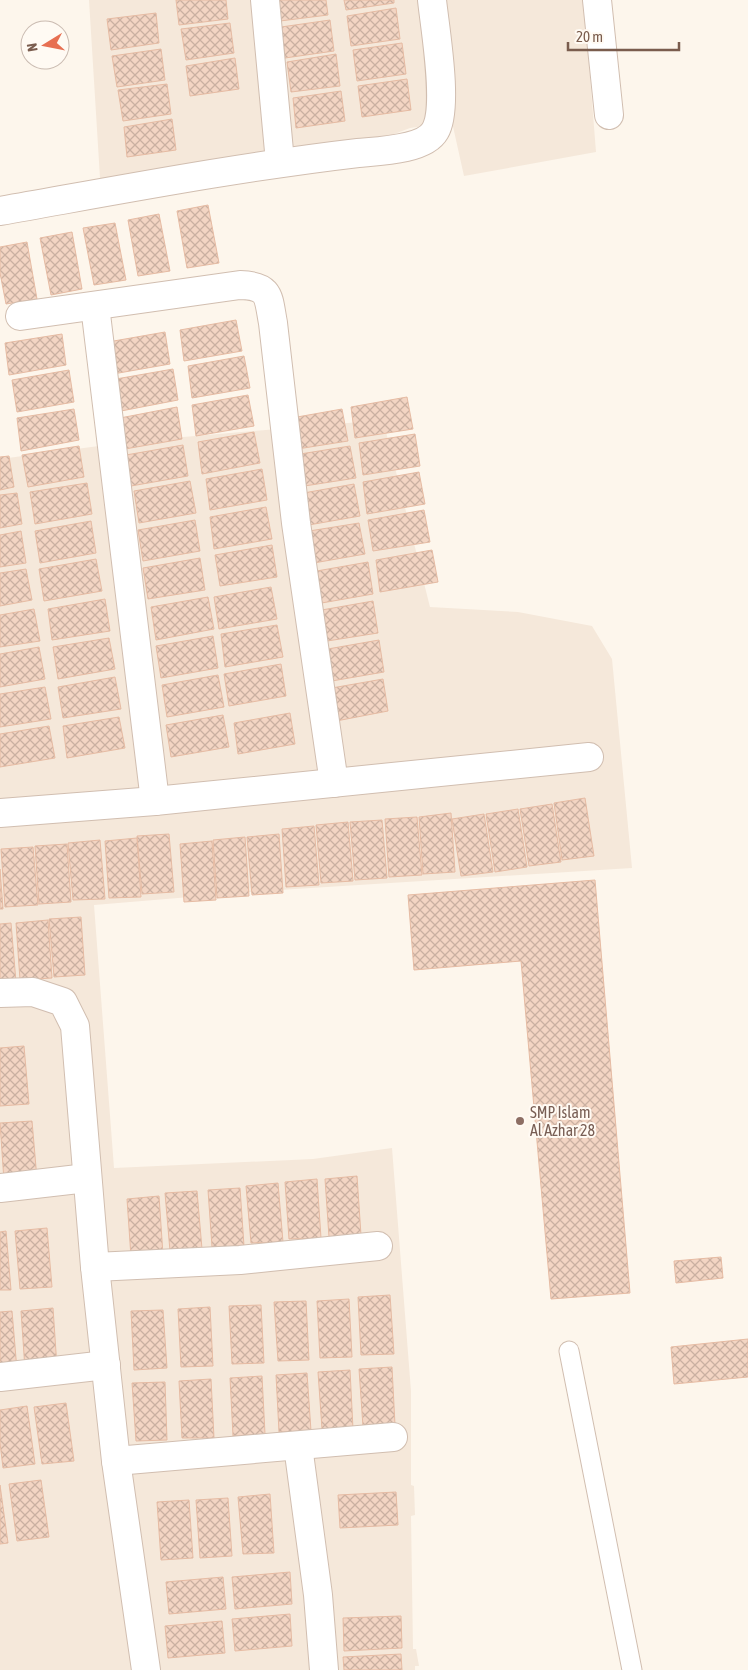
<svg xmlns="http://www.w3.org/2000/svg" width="748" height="1670" font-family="'Asap Condensed',sans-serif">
	<defs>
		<pattern id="building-cross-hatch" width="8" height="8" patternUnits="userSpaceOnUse" patternTransform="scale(1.25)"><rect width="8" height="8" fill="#f3d5c3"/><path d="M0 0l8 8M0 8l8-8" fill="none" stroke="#cab0a1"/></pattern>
	</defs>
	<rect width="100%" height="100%" fill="#fdf6ec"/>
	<g fill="#f5e8da">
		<path d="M89,0h495l12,152 -132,24 -12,-54 -42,6 -21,8 -295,50 6,-8z"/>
		<path d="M383,420l47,187 88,5 74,14 20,33 20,209 -369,23 -169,14 20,263 199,-9 79,-11 19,243v94l3,1 1,29 -4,1 2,133h3l3,17h-4v4h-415v-1211l137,-18z"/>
	</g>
	<g fill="url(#building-cross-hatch)" stroke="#e6bba3">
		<path d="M176,0h50l2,19 -49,6z"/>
		<path d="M277,0h49l2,15 -48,6z"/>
		<path d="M344,0h50v3l-48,7z"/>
		<path d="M396,8l4,31 -49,7 -4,-30z"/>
		<path d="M156,13l3,30 -48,7 -4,-31z"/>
		<path d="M330,20l4,31 -49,7 -4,-31z"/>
		<path d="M230,23l4,30 -48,7 -5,-31z"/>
		<path d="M402,43l4,31 -49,7 -4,-31z"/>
		<path d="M161,49l4,31 -48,7 -5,-31z"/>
		<path d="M336,54l4,32 -49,6 -4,-30z"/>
		<path d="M235,58l4,31 -49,7 -4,-30z"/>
		<path d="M407,79l4,31 -49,7 -4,-31z"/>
		<path d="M167,84l4,30 -48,7 -5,-31z"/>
		<path d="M341,91l4,30 -49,7 -3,-30z"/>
		<path d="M172,119l4,31 -49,7 -3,-30z"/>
		<path d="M208,205l11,58 -32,5 -10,-57z"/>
		<path d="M159,214l11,57 -32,5 -10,-56z"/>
		<path d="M115,223l11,57 -32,5 -11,-57z"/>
		<path d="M72,232l10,57 -31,6 -11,-57z"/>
		<path d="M27,242l10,57 -31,5 -6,-31v-26z"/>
		<path d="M236,320l6,31 -58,10 -4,-31z"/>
		<path d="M165,332l5,32 -57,10 -5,-32z"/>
		<path d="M62,334l4,31 -57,10 -4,-32z"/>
		<path d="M244,356l6,32 -58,10 -4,-32z"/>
		<path d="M173,369l5,31 -57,11 -5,-32z"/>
		<path d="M69,370l5,32 -57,10 -5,-32z"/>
		<path d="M248,395l6,31 -58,10 -4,-31z"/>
		<path d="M407,397l6,32 -58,9 -4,-31z"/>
		<path d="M177,407l5,32 -57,10 -5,-31z"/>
		<path d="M74,409l5,31 -58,11 -4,-33z"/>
		<path d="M342,409l6,32 -57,9 -5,-31z"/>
		<path d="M254,432l6,31 -58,11 -4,-32z"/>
		<path d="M415,434l5,32 -57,9 -4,-32z"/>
		<path d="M183,445l5,31 -57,10 -5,-31z"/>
		<path d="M79,446l5,31 -56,10 -6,-32z"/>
		<path d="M350,446l6,32 -58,9 -4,-32z"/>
		<path d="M9,456l5,31 -14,3v-33z"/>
		<path d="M262,469l5,31 -57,10 -4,-31z"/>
		<path d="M419,472l6,32 -58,10 -4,-32z"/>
		<path d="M190,481l6,32 -57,10 -5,-32z"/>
		<path d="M87,483l5,31 -57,10 -5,-32z"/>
		<path d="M354,484l6,32 -57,10 -5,-32z"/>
		<path d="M17,493l5,31 -22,4v-33z"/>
		<path d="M266,507l6,32 -58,10 -4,-32z"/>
		<path d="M424,510l6,32 -57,9 -5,-31z"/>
		<path d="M195,520l5,31 -57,10 -5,-31z"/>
		<path d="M91,521l5,32 -56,10 -5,-32z"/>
		<path d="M359,523l6,31 -57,10 -5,-32z"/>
		<path d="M21,531l5,32 -26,4v-32z"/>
		<path d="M272,545l5,32 -57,9 -5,-31z"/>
		<path d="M432,550l6,32 -58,10 -4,-32z"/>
		<path d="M200,558l5,32 -57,9 -5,-31z"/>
		<path d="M96,559l6,32 -58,10 -5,-32z"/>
		<path d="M368,562l5,32 -57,10 -5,-32z"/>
		<path d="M26,569l6,31 -32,6v-33z"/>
		<path d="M271,587l6,32 -58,10 -5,-32z"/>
		<path d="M208,597l6,32 -58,11 -5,-33z"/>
		<path d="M105,599l5,32 -58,9 -4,-31z"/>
		<path d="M373,601l5,32 -57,9 -5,-31z"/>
		<path d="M34,609l6,32 -40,6v-32z"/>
		<path d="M277,625l6,32 -58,10 -4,-33z"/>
		<path d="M213,636l5,32 -57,10 -5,-32z"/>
		<path d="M109,638l6,31 -57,10 -5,-32z"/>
		<path d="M379,640l5,32 -58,10 -4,-32z"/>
		<path d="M39,647l6,32 -45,8v-33z"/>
		<path d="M281,664l5,32 -57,10 -5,-32z"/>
		<path d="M218,675l6,32 -57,10 -5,-32z"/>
		<path d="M115,677l6,32 -58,9 -5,-31z"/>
		<path d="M383,679l5,32 -57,11 -5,-33z"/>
		<path d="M45,687l6,32 -51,8v-33z"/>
		<path d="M290,713l5,31 -57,10 -4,-31z"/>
		<path d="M223,715l6,32 -58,10 -5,-32z"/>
		<path d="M119,717l6,31 -58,10 -4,-32z"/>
		<path d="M49,726l6,32 -55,9v-33z"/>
		<path d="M585,798l9,58 -32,4 -8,-57z"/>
		<path d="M552,804l9,58 -32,4 -9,-57z"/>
		<path d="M518,809l9,58 -32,5 -9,-58z"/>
		<path d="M451,813l4,59 -32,2 -4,-57z"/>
		<path d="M484,814l9,58 -32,4 -9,-57z"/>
		<path d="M417,817l5,58 -33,2 -4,-58z"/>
		<path d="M382,820l5,58 -32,2 -5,-58z"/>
		<path d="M348,822l5,59 -32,2 -5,-58z"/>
		<path d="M314,826l5,59 -33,2 -4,-58z"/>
		<path d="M169,834l5,58 -32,2 -5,-58z"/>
		<path d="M279,834l4,59 -31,2 -5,-58z"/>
		<path d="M245,837l4,59 -32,2 -4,-58z"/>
		<path d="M137,838l4,59 -32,1 -4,-57z"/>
		<path d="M100,840l5,59 -32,1 -5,-57z"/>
		<path d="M212,841l4,59 -32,2 -4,-58z"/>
		<path d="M67,844l4,58 -32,2 -4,-58z"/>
		<path d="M33,847l5,58 -33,2 -4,-58z"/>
		<path d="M0,869l3,40h-3z"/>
		<path d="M595,880l35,413 -79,6 -30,-338 -107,9 -6,-75z"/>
		<path d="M81,917l4,58 -31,2 -5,-58z"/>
		<path d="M48,920l4,58 -32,2 -4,-57z"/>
		<path d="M11,923l5,59 -16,1v-59z"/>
		<path d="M24,1046l5,58 -29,2v-58z"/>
		<path d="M32,1121l5,58 -33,2 -4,-58z"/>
		<path d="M357,1176l4,59 -32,2 -4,-58z"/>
		<path d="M317,1179l4,59 -32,1 -4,-57z"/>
		<path d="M278,1183l5,59 -32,1 -5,-57z"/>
		<path d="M240,1188l4,58 -32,1 -4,-57z"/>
		<path d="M197,1191l5,58 -32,2 -5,-58z"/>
		<path d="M159,1196l4,59 -32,2 -4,-58z"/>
		<path d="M47,1228l5,59 -32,2 -5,-58z"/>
		<path d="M6,1231l5,59h-11v-58z"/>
		<path d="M721,1257l2,21 -47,5 -2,-22z"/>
		<path d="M390,1295l4,59 -33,1 -3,-58z"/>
		<path d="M349,1299l3,58 -32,1 -3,-57z"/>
		<path d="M306,1301l3,59 -31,1 -4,-59z"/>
		<path d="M261,1305l3,58 -32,1 -3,-58z"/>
		<path d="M210,1307l3,59 -32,1 -3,-58z"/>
		<path d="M53,1308l4,59 -32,2 -4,-58z"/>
		<path d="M163,1310l4,58 -33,2 -3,-59z"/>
		<path d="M12,1311l5,59 -17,1v-59z"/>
		<path d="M748,1339v38l-74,7 -3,-37z"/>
		<path d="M392,1367l3,58 -32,2 -4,-58z"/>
		<path d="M350,1370l3,59h-31l-4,-57z"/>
		<path d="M307,1373l4,58 -32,1 -3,-57z"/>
		<path d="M262,1376l3,58 -32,2 -3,-58z"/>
		<path d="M211,1379l3,59h-32l-3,-57z"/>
		<path d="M165,1382l2,58 -31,1 -4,-58z"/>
		<path d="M66,1403l8,58 -32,3 -8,-57z"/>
		<path d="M27,1406l8,58 -32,4 -3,-25v-33z"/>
		<path d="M41,1480l8,57 -32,4 -8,-57z"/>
		<path d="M0,1485l8,58 -8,1z"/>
		<path d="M396,1492l2,33 -58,3 -2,-33z"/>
		<path d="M270,1494l4,59 -31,1 -5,-57z"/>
		<path d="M228,1498l4,58 -32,2 -4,-58z"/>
		<path d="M189,1500l4,58 -32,2 -4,-58z"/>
		<path d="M290,1572l2,32 -57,5 -3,-32z"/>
		<path d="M223,1577l3,32 -57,5 -3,-32z"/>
		<path d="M290,1614l2,32 -57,5 -3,-32z"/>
		<path d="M401,1616l1,32 -58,3 -1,-33z"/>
		<path d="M222,1621l3,32 -57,5 -3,-32z"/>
		<path d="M401,1654l1,16h-58l-1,-13z"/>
	</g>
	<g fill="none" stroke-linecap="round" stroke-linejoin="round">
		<defs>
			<path id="service" d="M569,1351l63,319"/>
			<g id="minor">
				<path d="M265,0l15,162"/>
				<path d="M597,0l12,115"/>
				<path d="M0,211c119,-21 238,-44 358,-58 20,-2 66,-3 77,-22 14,-23 0,-102 -3,-131"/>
				<path d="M95,306l60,495"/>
				<path d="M20,316l220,-31c31,1 28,12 33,38l23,200 38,260"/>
				<path d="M0,813l155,-12 434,-44"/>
				<path d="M0,993l33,-1 30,10 12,24 20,241 21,194 30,209"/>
				<path d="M0,1188l87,-10"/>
				<path d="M95,1267l145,-7 138,-14"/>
				<path d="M0,1377l106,-12"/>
				<path d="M298,1446l20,149 6,75"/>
				<path d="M116,1461l277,-24"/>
			</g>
		</defs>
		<use href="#service" stroke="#d1beb0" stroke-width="21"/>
		<use href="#minor" stroke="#d1beb0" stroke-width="30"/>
		<use href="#service" stroke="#fff" stroke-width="19"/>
		<use href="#minor" stroke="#fff" stroke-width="28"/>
	</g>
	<circle fill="#8d6e63" stroke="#fffaf3" stroke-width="2" cx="520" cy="1121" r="5"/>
	<g text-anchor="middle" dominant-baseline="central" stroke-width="4" stroke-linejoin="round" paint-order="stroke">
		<g font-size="16" fill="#785e54" stroke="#fffaf3" text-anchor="start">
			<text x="530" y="1112">SMP Islam<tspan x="530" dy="18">Al Azhar 28</tspan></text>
		</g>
	</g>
	<g transform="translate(45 45) rotate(260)"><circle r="24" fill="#fffaf3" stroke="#cabbb1"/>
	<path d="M0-4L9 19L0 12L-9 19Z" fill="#e76f51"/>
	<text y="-8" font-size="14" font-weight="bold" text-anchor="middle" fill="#7a5c4d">N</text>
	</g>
	<path d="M568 42v8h111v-8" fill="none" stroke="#7a5c4d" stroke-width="2.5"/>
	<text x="576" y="42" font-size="15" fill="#7a5c4d" stroke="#fffaf3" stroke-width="4" paint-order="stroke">20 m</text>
</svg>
